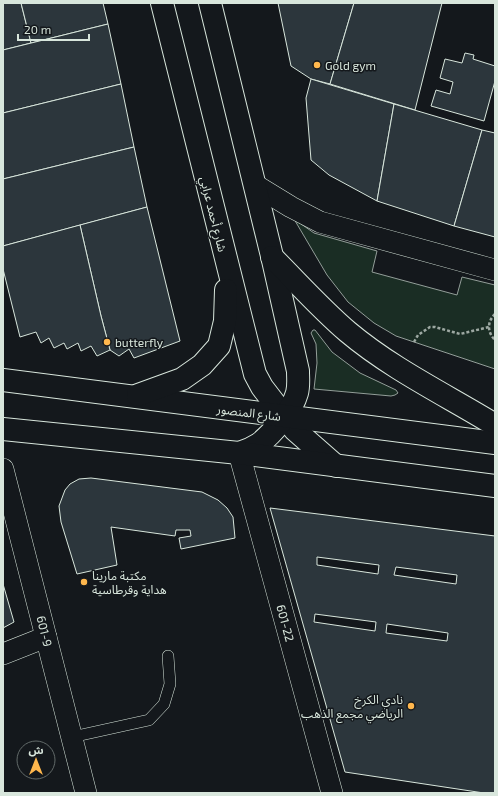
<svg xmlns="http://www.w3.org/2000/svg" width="498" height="796" font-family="'Exo 2','Noto Sans Arabic',sans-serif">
	<rect width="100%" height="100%" fill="#14181c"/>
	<g fill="#1a2d24" stroke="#939e99">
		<path d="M294,219l20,14 63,18 -5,21 85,23 5,-18 33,8v84l-99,-33 -22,-13 -26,-21 -21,-27z"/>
		<path d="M313,330h2l17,22 28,21 36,17 2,3 -3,2 -4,1 -77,-7 3,-26 -1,-19 -5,-11z"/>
	</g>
	<g fill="#2c363c" stroke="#d8e6dc" fill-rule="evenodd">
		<path d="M3,3h18l10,40 -28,7z"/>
		<path d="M21,3h82l5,21 -77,19z"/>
		<path d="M278,3h76l-24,81 -19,-5 -20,-13z"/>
		<path d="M354,3h88l-27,107 -85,-26z"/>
		<path d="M108,24l13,60 -118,29v-63z"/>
		<path d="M465,53l9,2 -1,4 22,7v15l-11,40 -53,-15 5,-16 14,4 3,-12 -13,-4 5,-19 17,4z"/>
		<path d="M311,79l83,25 -17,97 -48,-26 -18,-15 -5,-62z"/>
		<path d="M121,84l13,63 -131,32v-66z"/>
		<path d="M394,104l88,26 -28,96 -77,-25z"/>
		<path d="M482,130l13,3v104l-41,-11z"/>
		<path d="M134,147l13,60 -144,39v-67z"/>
		<path d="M147,207l33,134 -46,17 -5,-9 -10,7 -9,-6 -9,-34 -21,-91z"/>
		<path d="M80,225l21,91 9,34 -13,6 -6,-10 -10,5 -3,-8 -11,6 -3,-6 -10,5 -5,-10 -8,5 -5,-11 -16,5 -17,-68v-23z"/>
		<path d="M91,478l111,14 16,8 9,8 6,9 2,21 -54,11 -2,-11 12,-2 -1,-6h-14l-1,6 -64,-9 6,38 -40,9 -16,-52 -2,-16 6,-16 5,-6 9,-5z"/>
		<path d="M270,508l225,28v257h-11l-139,-21zM317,557l62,8 -1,9 -61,-9zM396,567l61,8 -1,9 -62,-9zM315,614l61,8 -1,9 -61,-9zM387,624l61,9 -1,8 -61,-8z"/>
		<path d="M3,584l11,38 -11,6z"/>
	</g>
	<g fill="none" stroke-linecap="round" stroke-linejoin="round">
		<defs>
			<path id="service" d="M72,737l77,-17 15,-16 6,-20 -2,-28"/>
			<g id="minor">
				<path d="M255,185l36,22 29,15 175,48"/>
				<path d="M239,453l93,340"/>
				<path d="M3,469l83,324"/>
				<path d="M3,654l43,-17"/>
			</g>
			<g id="secondary">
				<path d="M162,3l93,371 7,13 33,43 41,36"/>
				<path d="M210,3l62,253 26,115c0,8 1,15 -1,22 -5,18 -24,40 -38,51 -6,4 -13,7 -20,9"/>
				<path d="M272,257c25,25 49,52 76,75 44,37 98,63 147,93"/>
				<path d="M3,380l492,63"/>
				<path d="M138,395l44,-16 20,-14 17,-19 6,-25 1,-31"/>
				<path d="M3,429l236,24 256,33"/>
			</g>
		</defs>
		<use href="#service" stroke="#d8e6dc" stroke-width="12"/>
		<use href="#minor" stroke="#d8e6dc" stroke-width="22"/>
		<use href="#secondary" stroke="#d8e6dc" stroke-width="24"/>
		<g stroke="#9da8a2" stroke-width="2.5" stroke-dasharray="3 2" stroke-linecap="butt">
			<path d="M495,314c-8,8 -8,18 0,26"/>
			<path d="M414,342l4,-7 12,-8h5l25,7 29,-7"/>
		</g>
		<use href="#service" stroke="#14181c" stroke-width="11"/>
		<use href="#minor" stroke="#14181c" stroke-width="21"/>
		<use href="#secondary" stroke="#14181c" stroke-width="22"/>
	</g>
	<g fill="#ffb74d" stroke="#14181c" stroke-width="1.5">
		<circle cx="317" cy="65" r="4"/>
		<circle cx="107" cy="342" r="4"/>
		<circle cx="84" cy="582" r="4"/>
		<circle cx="411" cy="706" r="4"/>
	</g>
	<g text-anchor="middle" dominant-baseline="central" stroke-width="3" stroke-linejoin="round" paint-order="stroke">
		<g font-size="12" fill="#d8e6dc" stroke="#14181c" text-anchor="start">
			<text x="325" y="65">Gold gym</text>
			<text x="115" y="342">butterfly</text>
			<text x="92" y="575">مكتبة مارينا<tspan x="92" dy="14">هداية وقرطاسية</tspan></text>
			<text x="403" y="699" text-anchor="end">نادي الكرخ<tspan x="403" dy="14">الرياضي مجمع الذهب</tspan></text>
		</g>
		<g font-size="12" fill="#d8e6dc" stroke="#14181c">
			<text transform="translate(214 214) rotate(76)">شارع أحمد عرابي</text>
			<text transform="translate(249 412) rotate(7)">شارع المنصور</text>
			<text transform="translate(286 623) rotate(75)">601-22</text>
			<text transform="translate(45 631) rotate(76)">601-9</text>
		</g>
	</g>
	<rect width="498" height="796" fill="none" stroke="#d8e6dc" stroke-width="8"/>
	<g transform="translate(36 760)"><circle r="19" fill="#14181c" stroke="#626a69"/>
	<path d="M0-3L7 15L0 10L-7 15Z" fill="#ffb74d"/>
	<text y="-6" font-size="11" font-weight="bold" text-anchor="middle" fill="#d8e6dc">ش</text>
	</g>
	<path d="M18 34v6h71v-6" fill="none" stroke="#d8e6dc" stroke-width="2"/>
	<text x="24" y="34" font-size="12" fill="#d8e6dc" stroke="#14181c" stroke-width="3" paint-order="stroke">20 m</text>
</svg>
